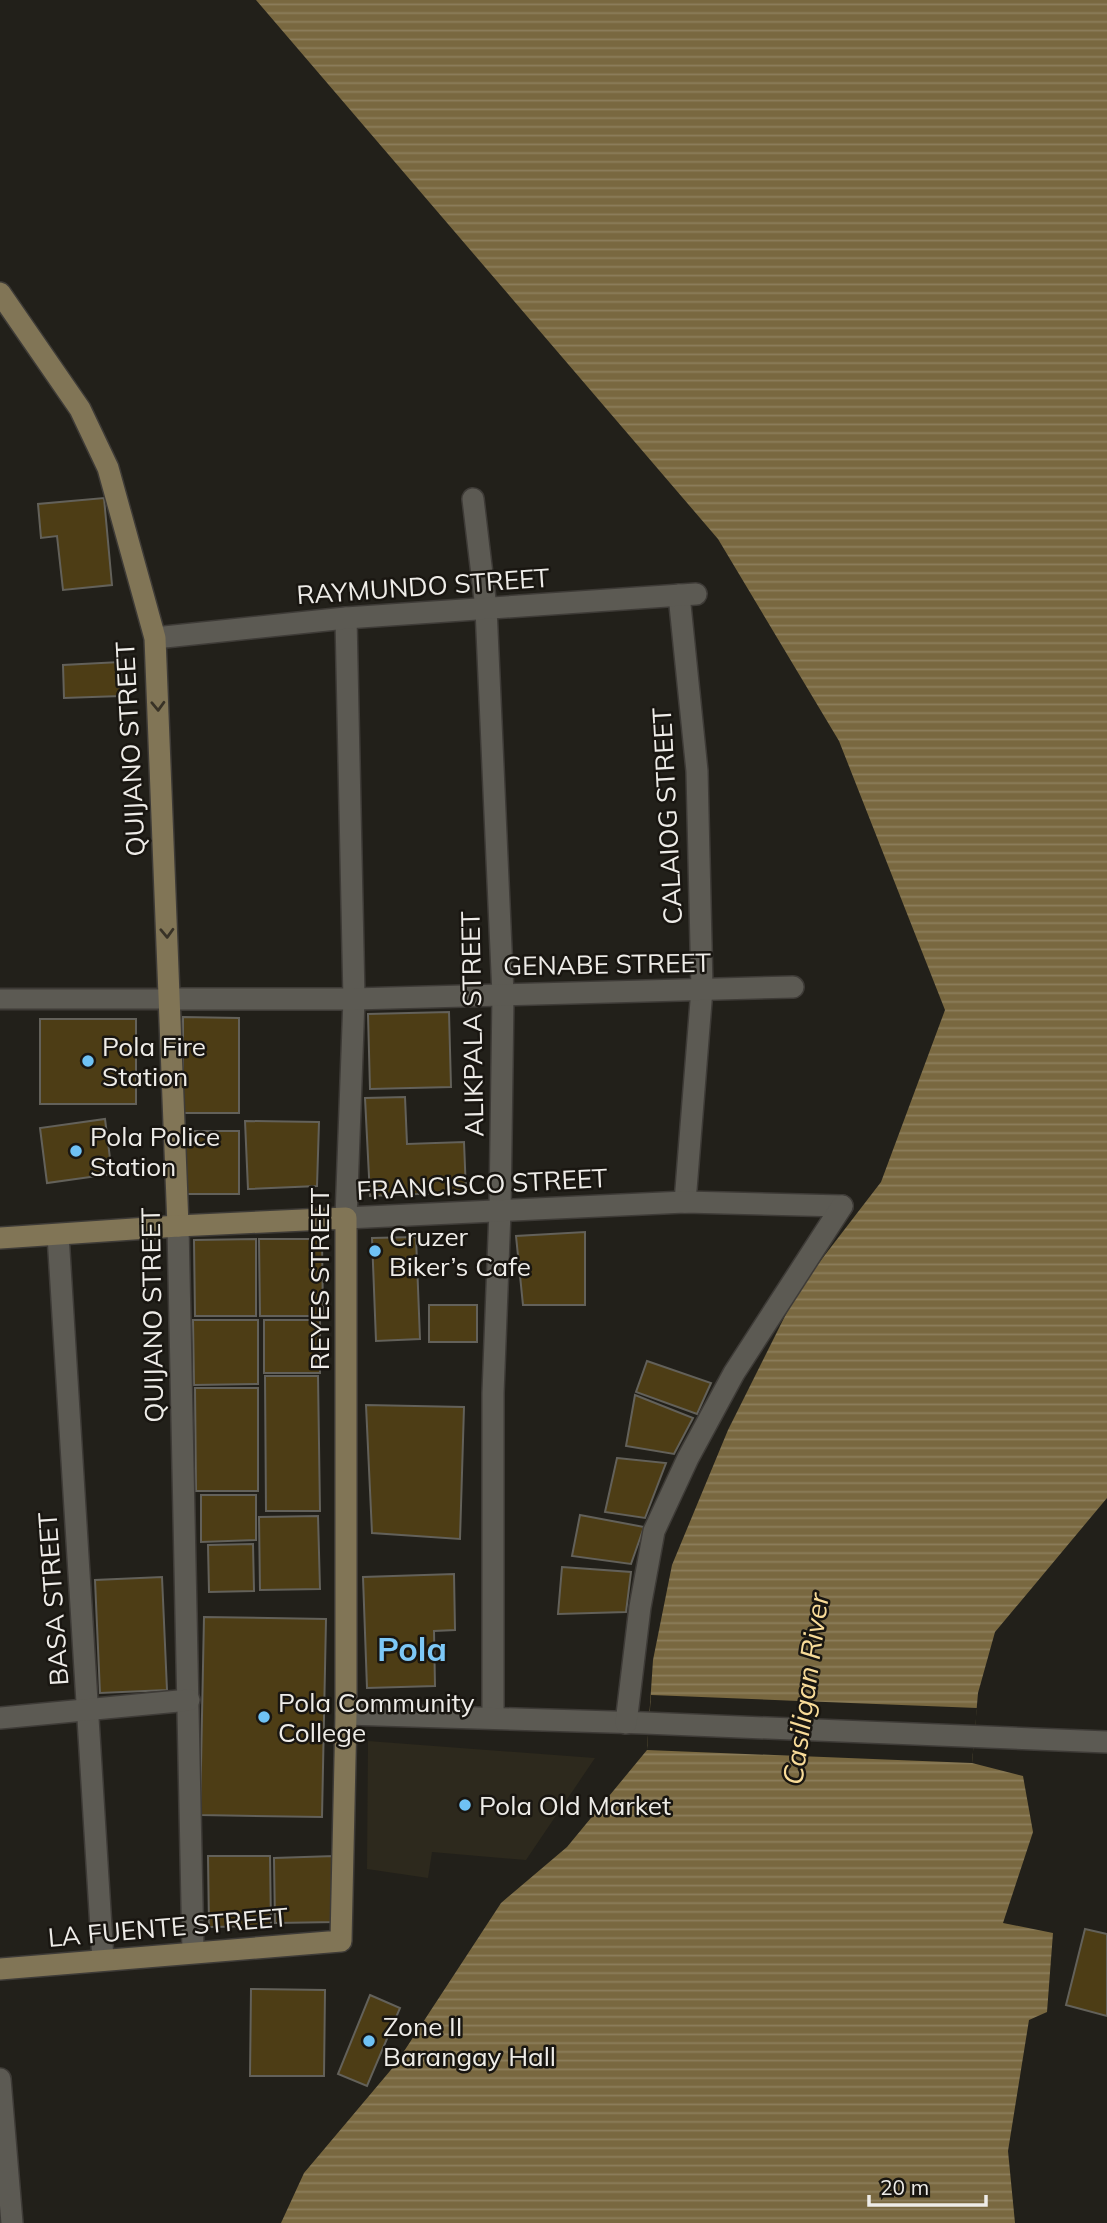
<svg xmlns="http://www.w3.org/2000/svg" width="1107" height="2223" font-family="Mulish,sans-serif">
	<defs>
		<pattern id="water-rules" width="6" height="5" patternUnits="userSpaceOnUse" patternTransform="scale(1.75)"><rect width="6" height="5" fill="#796840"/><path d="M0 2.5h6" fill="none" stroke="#8c7e5c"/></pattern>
	</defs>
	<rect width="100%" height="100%" fill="#22201a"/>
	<path fill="#2d291d" d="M368,1741l227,17 -69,102 -94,-8 -4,26 -61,-9z"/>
	<path fill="url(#water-rules)" d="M256,0h851v1498l-112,134 -17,61 -6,70 51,13 10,56 -30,91 50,10 -6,79 -18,8 -21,131 7,72h-734l23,-50 91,-108 106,-162 66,-56 80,-97 6,-90 19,-95 56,-135 70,-140 83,-108 64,-172 -106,-269 -121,-202z"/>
	<path fill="#22201a" d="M651,1695l326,13 -5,55 -325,-13z"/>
	<g fill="#4d3d15" stroke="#63615a" stroke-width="2">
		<path d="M104,498l8,87 -49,5 -6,-54 -16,2 -3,-34z"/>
		<path d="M120,662l1,34 -57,2 -1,-33z"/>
		<path d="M449,1012l2,75 -81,2 -2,-75z"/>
		<path d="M183,1017l56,1v95h-56z"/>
		<rect x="40" y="1019" width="96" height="85"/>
		<path d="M405,1097l2,47 57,-2 2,50 -96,4 -5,-98z"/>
		<path d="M105,1119l7,55 -65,9 -7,-55z"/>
		<path d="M245,1121l74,1 -2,64 -69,3z"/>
		<rect x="182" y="1131" width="57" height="63"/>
		<path d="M585,1232v73h-62l-7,-69z"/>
		<path d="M416,1237l4,102 -44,2 -4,-103z"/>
		<path d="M256,1239v77h-61l-1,-76z"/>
		<path d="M259,1239h63l1,77h-63z"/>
		<rect x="429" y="1305" width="48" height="37"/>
		<path d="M193,1320h65v64l-64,1z"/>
		<rect x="264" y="1320" width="56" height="53"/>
		<path d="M647,1361l64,22 -14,31 -61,-22z"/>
		<path d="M265,1376h53l2,135h-54z"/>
		<path d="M195,1388h63v103h-62z"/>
		<path d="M635,1395l58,23 -19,36 -48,-8z"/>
		<path d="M366,1405l98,2 -4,132 -88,-6z"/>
		<path d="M617,1458l49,5 -21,55 -40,-6z"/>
		<path d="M201,1495h55v45l-55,2z"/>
		<path d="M580,1515l64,12 -13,37 -59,-8z"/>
		<path d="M318,1516l2,73 -60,1 -1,-73z"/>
		<path d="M253,1544l1,47 -45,1 -1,-47z"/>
		<path d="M562,1567l69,5 -5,40 -68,2z"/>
		<path d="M454,1574l1,56 -21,1 1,55 -68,2 -4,-111z"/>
		<path d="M162,1577l5,113 -67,3 -5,-113z"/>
		<path d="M204,1617l122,2 -4,198 -122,-2z"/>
		<path d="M208,1856h62l1,70 -62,1z"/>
		<path d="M334,1856l2,66 -61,1 -1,-65z"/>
		<path d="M1085,1929l22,5v82l-41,-11z"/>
		<path d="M251,1989l74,1 -1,86h-74z"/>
		<path d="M370,1995l30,13 -33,78 -29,-12z"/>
	</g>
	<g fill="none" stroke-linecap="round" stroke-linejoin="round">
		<defs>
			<path id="lane" d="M0,999h170"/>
			<g id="street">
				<path d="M473,499l13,109 17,387 -3,216 -7,182v324"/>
				<path d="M679,595l18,176 5,218 -17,213"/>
				<path d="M346,618l8,381 -8,219 339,-16 157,4"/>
				<path d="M155,638l191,-20 350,-24"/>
				<path d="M170,999h184l439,-12"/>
				<path d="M178,1226l15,726"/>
				<path d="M58,1235l45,725"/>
				<path d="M346,1714l299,9 462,19"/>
				<path d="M0,1718l189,-18"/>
				<path d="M626,1723l14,-116 14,-76 34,-73 46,-85 108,-167"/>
				<path d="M0,2079l12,144"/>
			</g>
			<g id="secondary">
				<path d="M0,293l80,116 28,59 47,170 23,588"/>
				<path d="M0,1238l178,-12 168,-8v496l-5,227 -341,28"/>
			</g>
		</defs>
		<use href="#lane" stroke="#3e3b37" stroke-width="23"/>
		<use href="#street" stroke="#3e3b37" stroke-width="24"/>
		<use href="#secondary" stroke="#3e3b37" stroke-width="24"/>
		<use href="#lane" stroke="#5c5a53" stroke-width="19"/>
		<use href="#street" stroke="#5c5a53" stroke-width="21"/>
		<use href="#secondary" stroke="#817556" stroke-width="21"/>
	</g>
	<defs><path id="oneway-chevron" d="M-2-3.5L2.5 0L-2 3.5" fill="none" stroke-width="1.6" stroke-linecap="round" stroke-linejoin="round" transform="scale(1.75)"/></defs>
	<g stroke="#383226">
		<use href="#oneway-chevron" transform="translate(158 706) rotate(88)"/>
		<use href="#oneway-chevron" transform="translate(167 933) rotate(88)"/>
	</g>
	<g fill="#6fc2f4" stroke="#191611" stroke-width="2.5">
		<circle cx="88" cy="1061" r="7"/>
		<circle cx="76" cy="1151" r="7"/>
		<circle cx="375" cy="1251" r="7"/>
		<circle cx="264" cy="1717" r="7"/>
		<circle cx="465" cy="1805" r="7"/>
		<circle cx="369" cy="2041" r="7"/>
	</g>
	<g text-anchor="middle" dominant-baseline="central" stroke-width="5" stroke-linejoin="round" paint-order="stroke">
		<g font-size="26" fill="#eeece8" stroke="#191611">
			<text transform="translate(423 586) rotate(-4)">RAYMUNDO STREET</text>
			<text transform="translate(130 749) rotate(-93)">QUIJANO STREET</text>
			<text transform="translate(667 816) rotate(-93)">CALAIOG STREET</text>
			<text transform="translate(607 964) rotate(-1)">GENABE STREET</text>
			<text transform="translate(472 1024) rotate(-91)">ALIKPALA STREET</text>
			<text transform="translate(482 1184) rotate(-3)">FRANCISCO STREET</text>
			<text transform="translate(319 1279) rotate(-90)">REYES STREET</text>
			<text transform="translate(152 1315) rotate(-91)">QUIJANO STREET</text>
			<text transform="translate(53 1599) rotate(-94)">BASA STREET</text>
			<text transform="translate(168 1927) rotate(-5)">LA FUENTE STREET</text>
		</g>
		<g font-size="26" fill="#eeece8" stroke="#191611" text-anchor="start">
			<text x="102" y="1046">Pola Fire<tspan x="102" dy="30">Station</tspan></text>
			<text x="90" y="1136">Pola Police<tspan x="90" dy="30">Station</tspan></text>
			<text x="389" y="1236">Cruzer<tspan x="389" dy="30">Biker’s Cafe</tspan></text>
			<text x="278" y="1702">Pola Community<tspan x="278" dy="30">College</tspan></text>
			<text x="479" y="1805">Pola Old Market</text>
			<text x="383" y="2026">Zone II<tspan x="383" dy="30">Barangay Hall</tspan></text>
		</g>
		<g font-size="28" font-style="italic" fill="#f8db98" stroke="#191611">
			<text transform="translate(805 1689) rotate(-82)">Casiligan River</text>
		</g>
		<g font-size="33" font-weight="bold" fill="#7dc8f7" stroke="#191611">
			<text x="412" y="1648">Pola</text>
		</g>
	</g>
	<path d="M869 2195v10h117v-10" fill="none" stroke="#eeece8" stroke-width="3.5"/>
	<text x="880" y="2195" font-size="21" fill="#eeece8" stroke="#191611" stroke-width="5" paint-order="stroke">20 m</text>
</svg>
